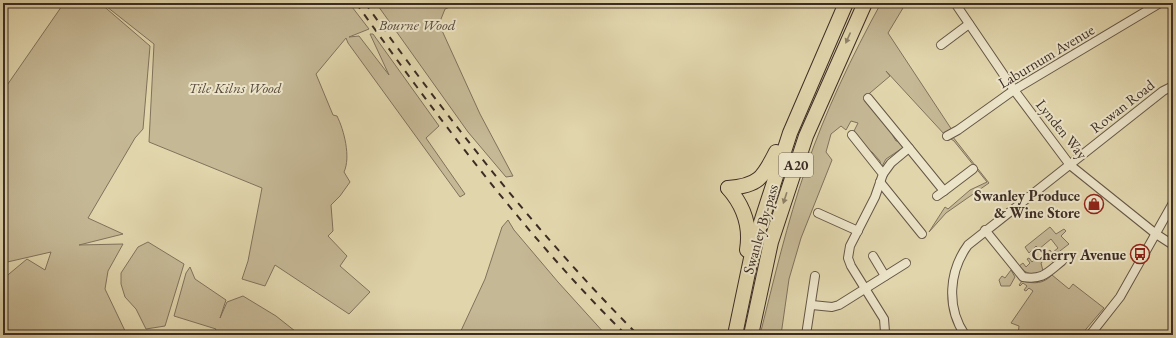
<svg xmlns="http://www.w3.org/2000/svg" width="1176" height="338" font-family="'EB Garamond',serif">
	<rect width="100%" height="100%" fill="#e1d5ac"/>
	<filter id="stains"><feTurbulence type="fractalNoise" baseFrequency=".005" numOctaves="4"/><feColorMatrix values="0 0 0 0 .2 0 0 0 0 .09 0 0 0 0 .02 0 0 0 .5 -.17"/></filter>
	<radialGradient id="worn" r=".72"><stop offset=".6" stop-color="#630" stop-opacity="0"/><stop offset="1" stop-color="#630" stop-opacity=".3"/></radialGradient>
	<g fill="#c5b895" stroke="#80725c">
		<path d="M64,3h36l50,43 -7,83 -8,9 -47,80 35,16 -44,11 44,-1 -15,27 -3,18 22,46h-124v-56l24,-20 18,11 6,-18 -48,11v-172z"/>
		<path d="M102,3h247l20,26 -20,8 10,-1 30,39 -19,-41h3l66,92 -13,12 39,56 -5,3 -112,-154 -2,-5 -30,36 17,41 4,1c7,14 14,41 7,56l6,10 -10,14 -9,9 2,26 -5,5 19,20 -7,10 30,26 -21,22 -74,-49 -10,21 -23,-7 6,-18 14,-73 -113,-46 5,-98z"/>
		<path d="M376,3h84l-15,6 -6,15 41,90 33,62 -7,1 -38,-45z"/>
		<path d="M881,3h25l-18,30 64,97 -3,2 40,51 -43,30 -17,19 16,-25 3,2 22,-19 17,-8 -33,-41 -9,-6 -59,-64 4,5 -26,22 7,10 5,2v5l17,17v4l3,5h5l3,6 -18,12 -5,9 -1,-7 -8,-9 -4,-1 -13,-16 -1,-4 4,-8 -7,-2 -5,9 -5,-4 -10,8 -5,18 6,8 -31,78 -12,41 -8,56h-21c14,-56 27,-112 46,-167 19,-56 46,-112 75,-165z"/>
		<path d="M508,220l6,10 44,52 48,53h-147l26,-56 17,-52z"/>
		<path d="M1050,227l6,7 8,-5 2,2 -5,5 8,8 -13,10 3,5 -4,3h-3l-4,-5 -7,6 2,8c-9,6 -17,3 -24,-5l4,-3 3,4 4,-4 -3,-4 2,-1 3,4 2,-2 -4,-6 2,-1 6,7 12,-10 2,3 6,-5 -7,-9 -12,10 -3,-3 -7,7 -4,-6z"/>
		<path d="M148,242l36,22 -19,62 -19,3 -10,-20 -11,-12 -4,-13v-11l17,-26z"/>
		<path d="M190,267l5,12 31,21 -6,18 7,-16 16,-6 33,20 24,19h-87l3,-6 -42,-13 12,-43z"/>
		<path d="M1011,270l4,7 -5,9h-9l-2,-6 3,-4 3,2z"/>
		<path d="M1052,275l17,14 4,-5 31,24 -23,27h-63l1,-9 -8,-3 22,-32 -4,-3 -3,3 -2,-1 3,-4 -4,-3 -3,3 -1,-1 3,-4c13,3 21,3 30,-6z"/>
	</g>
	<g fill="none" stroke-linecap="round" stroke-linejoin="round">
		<defs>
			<g id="minor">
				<path d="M955,3l59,87 56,75 86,69 17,11"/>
				<path d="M941,45l28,-21"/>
				<path d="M868,98l41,50 -18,15 -8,11"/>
				<path d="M852,135l31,39 -8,23 -25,49 -2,12 3,8 33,53 1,13 -2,3"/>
				<path d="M947,136l11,-6 56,-40 146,-87"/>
				<path d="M909,148l35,43 -7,5"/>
				<path d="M880,182l42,52"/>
				<path d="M944,191l29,-22"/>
				<path d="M818,213l40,18"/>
				<path d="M985,230l38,47c20,3 24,-4 39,-16"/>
				<path d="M873,256l12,20"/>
				<path d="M812,305l20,2 7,-2 67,-42"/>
				<path d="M806,335l9,-59"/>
				<path d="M965,335c-19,-28 -16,-64 3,-90l195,-154 10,-5"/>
				<path d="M1090,335l30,-38 53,-94"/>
			</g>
			<g id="trunk">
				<path d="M728,188c30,-2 35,-10 48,-36"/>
				<path d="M728,188c16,18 23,38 19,62"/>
				<path d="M735,335l19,-91 36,-111 56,-130"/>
				<path d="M751,335l20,-93 35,-106 59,-133"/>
			</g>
		</defs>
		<use href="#minor" stroke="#655746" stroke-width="10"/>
		<use href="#trunk" stroke="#3c2d24" stroke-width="16"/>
		<use href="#minor" stroke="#ece4c9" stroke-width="8"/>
		<use href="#trunk" stroke="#e1d5ac" stroke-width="14"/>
		<g stroke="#3c2d24" stroke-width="2" stroke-dasharray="7 7" stroke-linecap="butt">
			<path d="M356,3c83,116 168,231 270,332"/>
			<path d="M365,3c84,117 171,230 273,332"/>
		</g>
	</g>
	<defs><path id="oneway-solid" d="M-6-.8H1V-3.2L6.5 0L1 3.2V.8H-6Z"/></defs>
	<g fill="#8e8168">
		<use href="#oneway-solid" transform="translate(848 38) rotate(114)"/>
		<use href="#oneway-solid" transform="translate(785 198) rotate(108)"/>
	</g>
	<defs>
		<symbol id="shop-ring" viewBox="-11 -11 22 22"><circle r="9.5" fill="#ece4c9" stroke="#8f2418" stroke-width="1.5"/><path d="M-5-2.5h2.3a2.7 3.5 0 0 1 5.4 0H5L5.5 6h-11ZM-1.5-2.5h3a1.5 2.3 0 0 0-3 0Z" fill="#8f2418"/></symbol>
		<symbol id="bus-ring" viewBox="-11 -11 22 22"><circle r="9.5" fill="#ece4c9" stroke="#8f2418" stroke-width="1.5"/><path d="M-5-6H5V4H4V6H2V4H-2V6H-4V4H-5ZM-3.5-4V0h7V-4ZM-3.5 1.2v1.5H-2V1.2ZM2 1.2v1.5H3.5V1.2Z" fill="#8f2418"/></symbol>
	</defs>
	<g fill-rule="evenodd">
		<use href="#shop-ring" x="1083" y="193" width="22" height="22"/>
		<use href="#bus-ring" x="1129" y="243" width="22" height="22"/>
	</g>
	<g text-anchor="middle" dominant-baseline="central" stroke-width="4" stroke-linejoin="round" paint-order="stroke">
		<rect fill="#ece4c9" stroke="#716456" stroke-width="1" x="779" y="153" width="34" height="24" rx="3"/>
		<g font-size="14" font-weight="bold" fill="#3c2d24">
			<text x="796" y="165">A20</text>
		</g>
		<g font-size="15" font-style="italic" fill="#57493b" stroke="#ece4c9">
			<text x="417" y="24">Bourne Wood</text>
			<text x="235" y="87">Tile Kilns Wood</text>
		</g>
		<g font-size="15" fill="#3c2d24" stroke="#ece4c9">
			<text transform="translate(1046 56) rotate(-31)">Laburnum Avenue</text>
			<text transform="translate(1122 106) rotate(-38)">Rowan Road</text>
			<text transform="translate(1062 129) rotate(51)">Lynden Way</text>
			<text transform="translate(760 229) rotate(-74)">Swanley By-pass</text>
		</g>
		<g font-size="15" font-weight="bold" fill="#3c2d24" stroke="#ece4c9" text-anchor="end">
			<text x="1080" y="195">Swanley Produce<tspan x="1080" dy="17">&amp; Wine Store</tspan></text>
			<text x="1126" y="254">Cherry Avenue</text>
		</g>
	</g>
	<rect width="1176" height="338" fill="none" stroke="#e1d5ac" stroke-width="16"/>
	<rect x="4" y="4" width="1168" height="330" fill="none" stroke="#3c2d24" stroke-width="2"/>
	<rect x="8" y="8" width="1160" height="322" fill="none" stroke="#3c2d24"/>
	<rect width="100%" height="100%" filter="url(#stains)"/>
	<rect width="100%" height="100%" fill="url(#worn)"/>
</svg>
